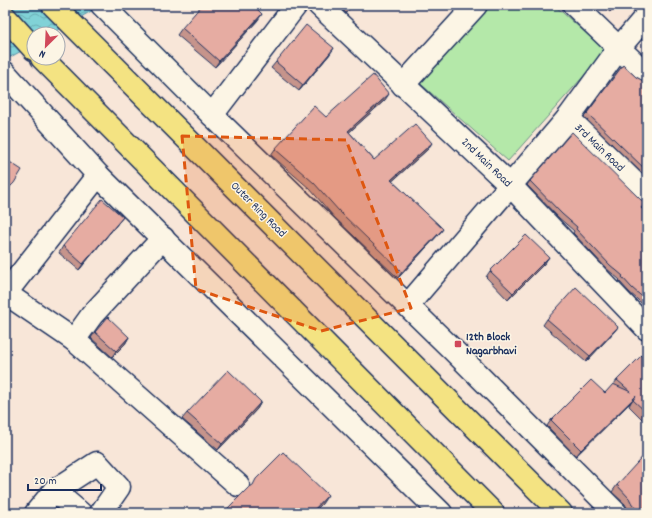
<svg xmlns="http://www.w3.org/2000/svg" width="652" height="518" font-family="Dekko,sans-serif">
	<defs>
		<pattern id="water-waves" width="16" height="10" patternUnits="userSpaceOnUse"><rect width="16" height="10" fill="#81d2d7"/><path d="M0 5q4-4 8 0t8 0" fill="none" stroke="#69abb2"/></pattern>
	</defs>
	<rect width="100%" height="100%" fill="#f8e6d8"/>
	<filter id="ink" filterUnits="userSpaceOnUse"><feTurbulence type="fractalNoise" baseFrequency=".025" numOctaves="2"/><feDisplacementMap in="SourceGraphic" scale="8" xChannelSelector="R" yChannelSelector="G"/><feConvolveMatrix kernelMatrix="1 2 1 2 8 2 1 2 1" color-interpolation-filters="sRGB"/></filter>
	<g filter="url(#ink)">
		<path fill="#b4e8a9" stroke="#688c84" d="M463,5h91l52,46 -98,110 -103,-91z"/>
		<path fill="url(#water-waves)" stroke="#5891a7" d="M5,5h97l-51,29h-17v10l-29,16z"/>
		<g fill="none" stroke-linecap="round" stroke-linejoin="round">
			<defs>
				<g id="minor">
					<path d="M319,5l192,181 136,143"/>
					<path d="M574,5l73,70"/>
					<path d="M403,85l73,-80"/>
					<path d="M212,115l84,-110"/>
					<path d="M568,118l79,77"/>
					<path d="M163,238l-71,77 -18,25 164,145"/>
					<path d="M5,293l69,47"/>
					<path d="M5,294l93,-119"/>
					<path d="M408,305l160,-187 51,-70 28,-33"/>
					<path d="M54,491l43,-28 22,24 -18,26"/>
					<path d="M36,513l18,-22 26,22"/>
				</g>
				<g id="tertiary">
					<path d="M102,5l110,110 240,234 164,164"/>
					<path d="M5,73l93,102 343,338"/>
				</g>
				<g id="trunk">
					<path d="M53,5l508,508"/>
					<path d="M5,17l29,32"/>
					<path d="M42,58l451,455"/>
				</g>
			</defs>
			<use href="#minor" stroke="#1b2f5e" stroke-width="25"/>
			<use href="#tertiary" stroke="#1b2f5e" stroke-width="25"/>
			<use href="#trunk" stroke="#1b2f5e" stroke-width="25"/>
			<use href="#minor" stroke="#fcf5e5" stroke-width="22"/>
			<use href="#tertiary" stroke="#fcf5e5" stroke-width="22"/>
			<use href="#trunk" stroke="#f4e382" stroke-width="22"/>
		</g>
		<g fill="#c6948b" stroke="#1b2f5e">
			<path d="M337,5h15l-6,8z"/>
			<path d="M601,5h16l-7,7z"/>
			<path d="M258,20l-43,47 -38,-32 5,-7z"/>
			<path d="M330,54l-31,37 -28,-23 5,-6z"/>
			<path d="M623,65l13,12 11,6v95l-63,-61z"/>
			<path d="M385,100l-36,32 25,28 54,-11 -36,32 51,48 -5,6 -40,43 -64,-61 -24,-28 -39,-34 4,-6 51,-32z"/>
			<path d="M530,181l112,27 5,5v95l-18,-16 -10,-11 1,-1 -13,-11 -34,-36 1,-2 -15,-13 -32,-33z"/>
			<path d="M118,223l-39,47 -20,-17 4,-7z"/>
			<path d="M549,257l-5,7 -36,36 -22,-23 4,-6z"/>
			<path d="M547,319l71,8 -5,6 -27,29 -43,-37z"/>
			<path d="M95,332l34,5 -4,7 -13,13 -21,-19z"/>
			<path d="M647,356v68l-18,-18 2,-4 -55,54 -29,-30 4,-6 54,-27 9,-9 3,-4z"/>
			<path d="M261,402l-4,7 -39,41 -36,-31 5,-6z"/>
			<path d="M617,485l30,28h-16l-3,-3 -3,-6 -13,-12z"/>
		</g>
		<g fill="#a17871" stroke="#1b2f5e">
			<path d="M262,14l-4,6 -43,47 4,-6z"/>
			<path d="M334,48l-4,6 -31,37 4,-6z"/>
			<path d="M389,94l-4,6 -41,37 4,-6z"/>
			<path d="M432,143l-4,6 -41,37 4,-6z"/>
			<path d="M123,217l-5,6 -39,47 4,-6z"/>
			<path d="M443,229l-5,6 -40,43 4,-6z"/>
			<path d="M549,257l-5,7 -36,36 5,-7z"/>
			<path d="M618,327l-5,6 -27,29 4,-6z"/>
			<path d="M129,337l-4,7 -13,13 4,-6z"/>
			<path d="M636,396l-5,6 -55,54 5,-6z"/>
			<path d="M261,402l-4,7 -39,41 4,-6z"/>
			<path d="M328,495l-6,9 -9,9h-2z"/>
		</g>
		<g fill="#e6aca2" stroke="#1b2f5e">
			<path d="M202,5h51l9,9 -43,47 -37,-33z"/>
			<path d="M608,5h8l-3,4z"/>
			<path d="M306,25l28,23 -31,37 -27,-23z"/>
			<path d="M623,65l13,12 11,6v88l-60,-58z"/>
			<path d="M373,75l16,19 -41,37 26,29 41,-36 17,19 -41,37 52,49 -41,43 -63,-61 -25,-28 -39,-34 39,-43 12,11z"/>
			<path d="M572,132l69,68 5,2 -5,6 6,5v88l-15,-13 -10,-11 1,-1 -13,-11 -34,-36 1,-2 -15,-13 -32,-33z"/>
			<path d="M5,159l17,11 -8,13 -9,9z"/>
			<path d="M102,199l21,18 -40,47 -20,-18z"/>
			<path d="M526,235l23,22 -36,36 -23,-22z"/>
			<path d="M576,287l42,40 -28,29 -43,-37z"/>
			<path d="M108,317l21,20 -13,14 -21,-19z"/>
			<path d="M644,353l3,3v57l-14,-13 3,-4 -55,54 -30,-30 40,-40 14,13 8,-9 18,8 -14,-12z"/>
			<path d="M228,370l33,32 -39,42 -35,-31z"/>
			<path d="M283,452l45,43 -17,18h-88l25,-25 5,-3 3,-6z"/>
			<path d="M647,452v61h-4l-11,-9 -3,-6 -12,-13z"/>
		</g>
	</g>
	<path fill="#de5710" fill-opacity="0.2" stroke="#de5710" stroke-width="3" stroke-dasharray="8 5" stroke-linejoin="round" d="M182,136l164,4 65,168 -90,23 -125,-42z"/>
	<rect fill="#d1495b" stroke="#fcf5e5" stroke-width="1.5" x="454" y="340" width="8" height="8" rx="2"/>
	<g text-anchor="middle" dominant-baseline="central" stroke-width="3" stroke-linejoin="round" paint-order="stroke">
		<g font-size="12" fill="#1b2f5e" stroke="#fcf5e5">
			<text transform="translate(599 148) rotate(44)">3rd Main Road</text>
			<text transform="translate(486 163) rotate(44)">2nd Main Road</text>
			<text transform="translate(258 210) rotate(45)">Outer Ring Road</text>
		</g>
		<g font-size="12" font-weight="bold" fill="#1b2f5e" stroke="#fcf5e5" text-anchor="start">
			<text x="466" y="337">12th Block<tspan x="466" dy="14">Nagarbhavi</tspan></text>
		</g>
	</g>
	<rect width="652" height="518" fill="none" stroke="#fcf5e5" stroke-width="20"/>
	<rect x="10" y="10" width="632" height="498" fill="none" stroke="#1b2f5e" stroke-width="1.5" filter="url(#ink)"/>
	<g transform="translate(46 46) rotate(204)"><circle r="19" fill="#fcf5e5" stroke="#a2a6af"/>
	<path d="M0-3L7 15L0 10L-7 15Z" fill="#d1495b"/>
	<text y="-6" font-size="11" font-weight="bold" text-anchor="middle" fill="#1b2f5e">N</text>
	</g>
	<path d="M28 484v6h73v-6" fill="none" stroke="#1b2f5e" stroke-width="2"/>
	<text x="34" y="484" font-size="12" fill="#1b2f5e" stroke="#fcf5e5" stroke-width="3" paint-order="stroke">20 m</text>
</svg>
